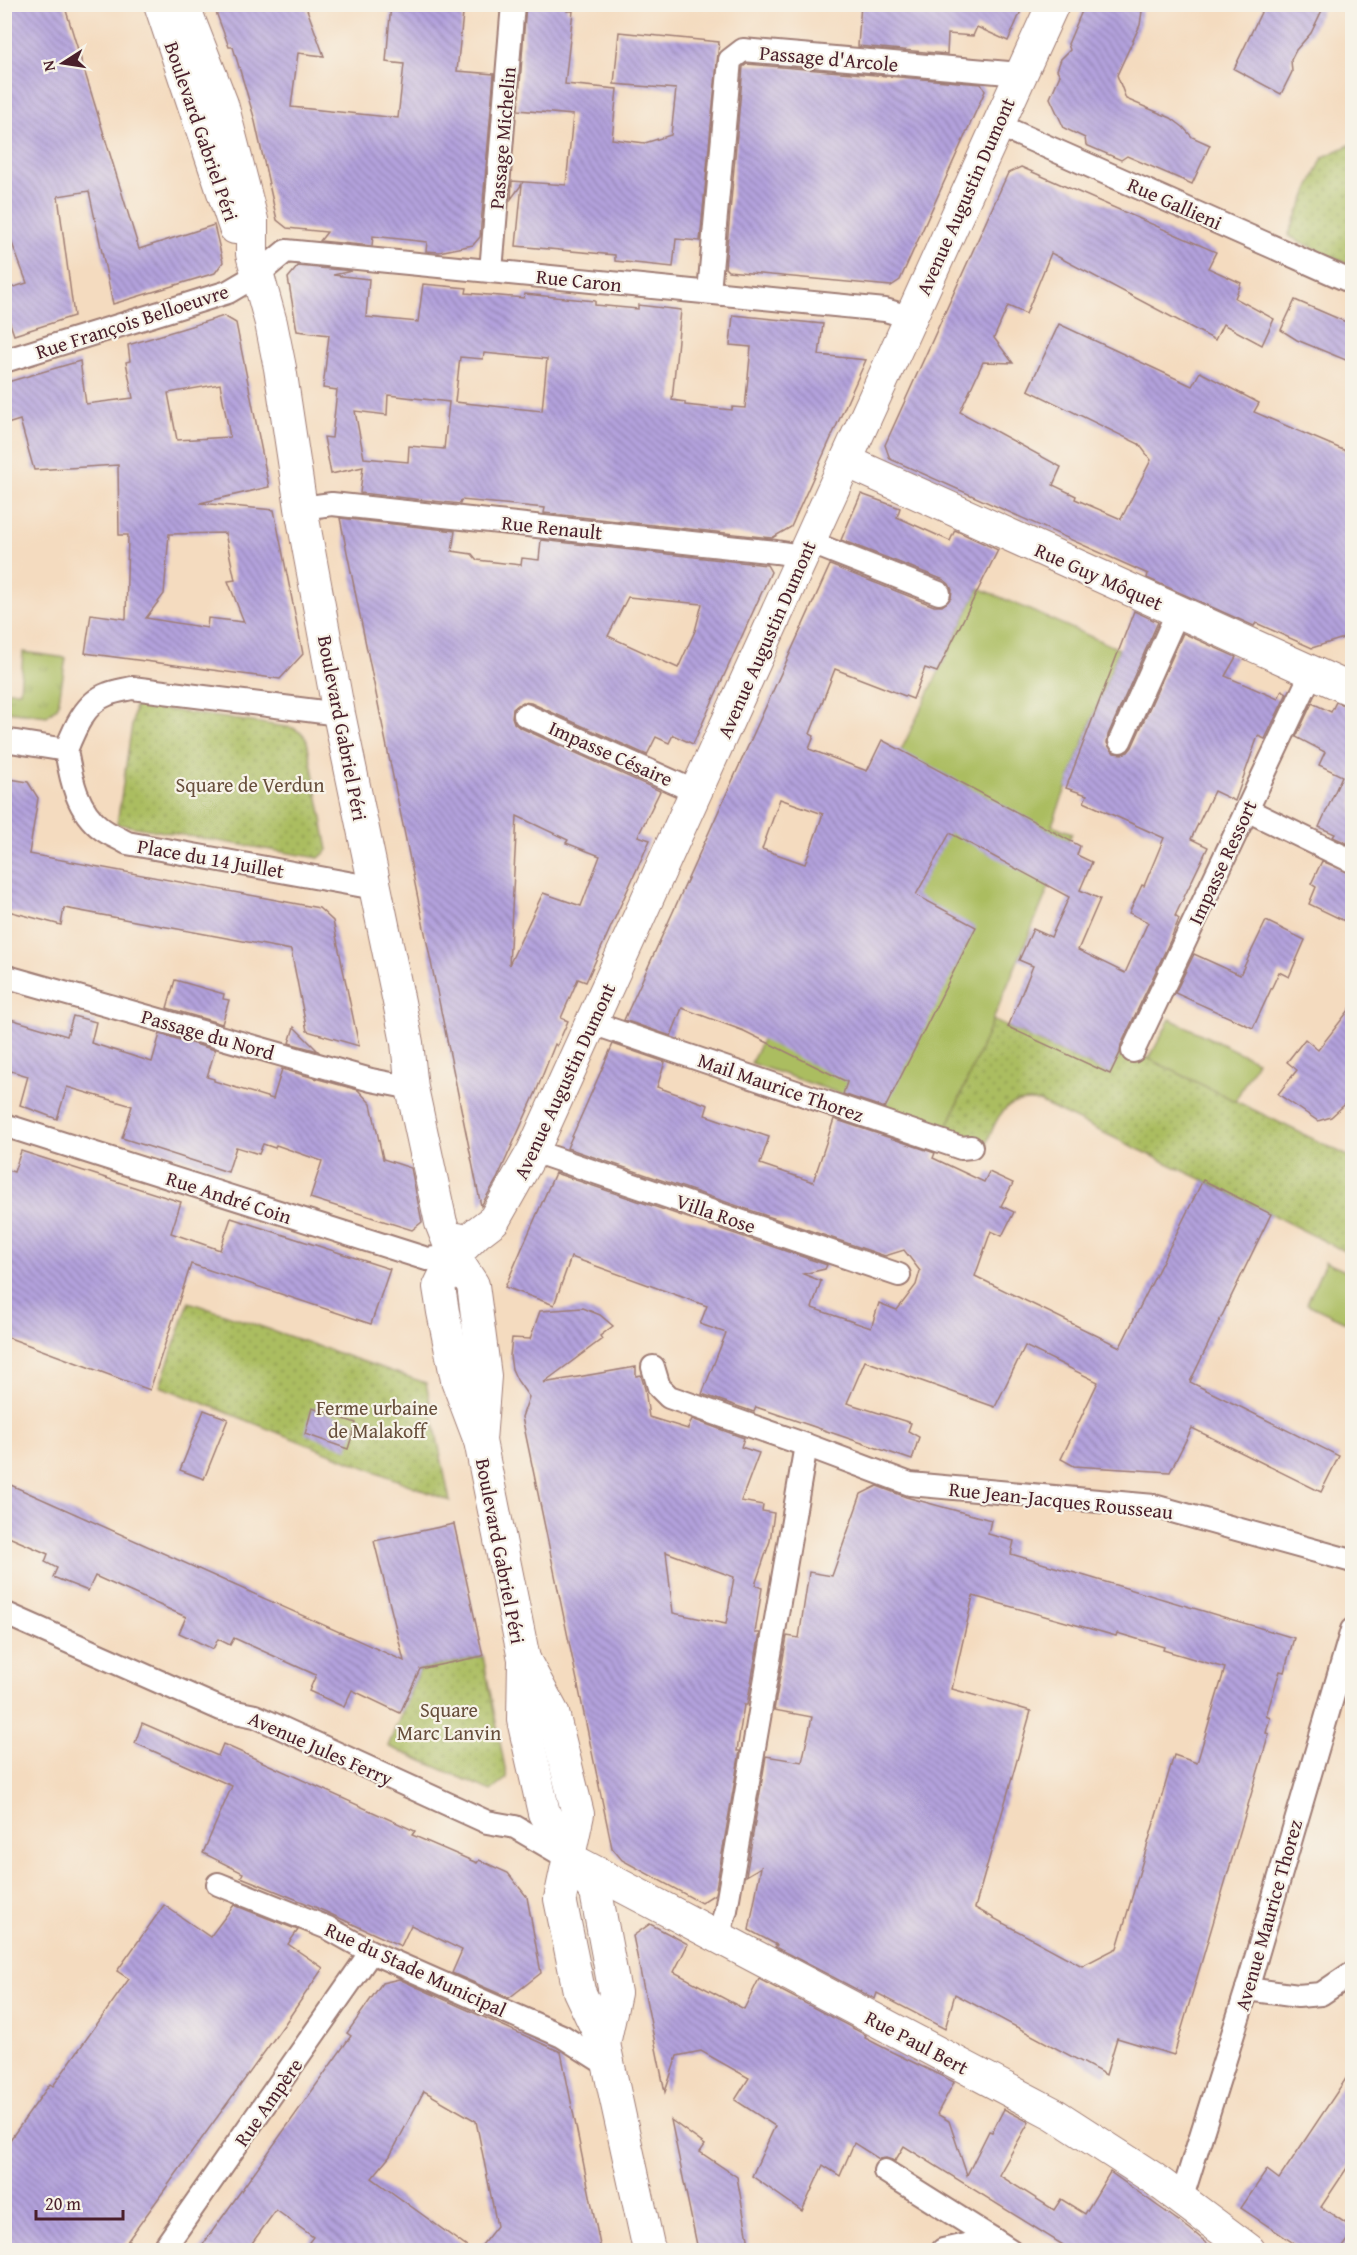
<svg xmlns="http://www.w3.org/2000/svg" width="1357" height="2255" font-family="'Gentium Book Plus',serif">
	<defs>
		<pattern id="grass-tufts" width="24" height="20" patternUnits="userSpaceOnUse" patternTransform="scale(1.5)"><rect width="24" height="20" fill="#abbd61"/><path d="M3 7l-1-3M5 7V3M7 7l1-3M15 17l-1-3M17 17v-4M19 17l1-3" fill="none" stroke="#8d9950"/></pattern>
		<pattern id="park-dots" width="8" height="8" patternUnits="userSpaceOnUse" patternTransform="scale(1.5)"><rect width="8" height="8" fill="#abbd61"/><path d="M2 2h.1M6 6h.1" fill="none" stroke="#8d9950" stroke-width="1.8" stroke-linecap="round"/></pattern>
		<pattern id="building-back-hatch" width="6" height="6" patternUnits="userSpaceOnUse" patternTransform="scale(1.5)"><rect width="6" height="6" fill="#b3a2dd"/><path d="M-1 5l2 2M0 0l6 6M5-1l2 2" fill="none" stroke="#9483b3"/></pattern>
	</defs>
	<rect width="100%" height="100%" fill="#f7f3e8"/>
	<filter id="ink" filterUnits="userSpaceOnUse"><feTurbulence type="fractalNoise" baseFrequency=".0167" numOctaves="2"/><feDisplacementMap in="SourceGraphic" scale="12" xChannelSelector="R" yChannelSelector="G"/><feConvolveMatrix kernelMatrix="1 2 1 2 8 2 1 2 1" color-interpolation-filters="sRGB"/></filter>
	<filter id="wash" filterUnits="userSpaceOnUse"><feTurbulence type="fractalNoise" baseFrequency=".008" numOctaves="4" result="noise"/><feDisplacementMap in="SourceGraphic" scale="24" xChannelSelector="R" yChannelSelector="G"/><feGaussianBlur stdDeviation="1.35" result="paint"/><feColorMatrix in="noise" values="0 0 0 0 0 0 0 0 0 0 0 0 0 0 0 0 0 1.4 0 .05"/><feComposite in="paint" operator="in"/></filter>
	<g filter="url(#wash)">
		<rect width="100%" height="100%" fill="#f4dbbf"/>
		<path fill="url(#grass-tufts)" stroke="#7a6e46" stroke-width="1.5" d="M23,652l43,6 -8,48 -11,10 -40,-5 -2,-4v-16h15z"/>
		<g fill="url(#park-dots)" stroke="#7a6e46" stroke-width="1.5">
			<path d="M1352,144v122l-64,-30 35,-79z"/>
			<path d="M135,705l158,23 10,6 4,7 21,109 -9,8 -202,-34z"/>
			<path d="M992,1020l117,54 14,-28 229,112v97l-149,-75 -164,-78c-41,-7 -44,24 -57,54l-36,-26z"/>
			<path d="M189,1302l237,81 24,118 -290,-115z"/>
			<path d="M483,1656l24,122 -16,13 -103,-45 32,-77z"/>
		</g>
		<g fill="#abbd61" stroke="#7a6e46" stroke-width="1.5">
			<path d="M979,588l140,61 -67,176 20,8 -126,297 -195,-67z"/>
			<path d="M1170,1019l87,42 -22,40 -86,-42z"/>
			<path d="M1325,1262l27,12v51l-45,-21z"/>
		</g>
		<g id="blocks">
			<g fill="url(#building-back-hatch)" fill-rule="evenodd">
				<path d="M4,4h60l75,245 75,-24 9,37 -8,11 -102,31 -24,-113 -31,5 16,120 -60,19 -10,-29v-16l23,-7 -23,-61z"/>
				<path d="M213,4h92l19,52 -26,-3 -7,54 107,11 6,-54 -18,-2 5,-58h73l-7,67 37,3 -14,163 -7,8 -34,7 -13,-1 1,-9 -54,-6 -1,10 -52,-5 7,-9 -40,-4 -10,-8 -23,-103 -21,-70h-4z"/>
				<path d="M526,4h41v7h6l-8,73 52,5 -5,50 33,4 26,-8 5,-46 -62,-5 5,-52 100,10 -19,199 -24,-2 -3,28 -58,-6v-6l-99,-9 6,-62 -11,15 1,-18 54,4 7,-70 -55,-5z"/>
				<path d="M861,4h163l-16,37 -31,-14 -4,9 -25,-2 -1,20 -89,-8z"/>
				<path d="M1085,4h58l-3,21 -23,50 9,24 45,19 12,9 9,10 18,8 -18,39 -65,-28 -6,4 -35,-15 -1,-7 -21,-10 -14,-30 10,-23 -3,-5 4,-11 9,-9 -2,-6z"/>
				<path d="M1265,4h60l-14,29 -15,17 -5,10 1,12 -11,22 -47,-25z"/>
				<path d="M747,64l234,20 4,7 -85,189 -9,6 -163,-15 -3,-3 18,-201z"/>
				<path d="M1021,167l195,85 -8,16 33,15 -6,15 39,21 -12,26 -39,-21 -8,16 -164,-87 -25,61 -18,-8 -14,32 19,25 -30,-1 -23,50 101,55 -8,18 23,11 -1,3 46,20 30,-59 -12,-16 -111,-54 31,-66 133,62 8,-14 59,31 -5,9 99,42v181l-41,13 -56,-25 -2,3 -107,-48 1,-4 -258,-115 -5,-14 123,-272z"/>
				<path d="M298,266l54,5 -19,4 36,4 -3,38 52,5 5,-38 44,4 -1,5 34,3 24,2 1,-4 70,7v4l43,4v-4l43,5 -9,90 13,2v3l47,5v-3l13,1 6,-61 -21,-2 3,-30 90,9 -4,31 47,5 -75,167 -19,11 -228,-25 1,-5 -84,-8 -1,4 -100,-11 3,-26 -32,7 -7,-37 8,1 5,-48 -14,-2 6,-53 -32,-4 -9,-53zM484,353l63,6 -5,52 -87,-9 5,-45 23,2zM388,395l61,7 -5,47 -35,-3 -1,16 -44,-4 -9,-47 32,4z"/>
				<path d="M1295,300l58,25v38l-56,-23 -16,-10z"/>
				<path d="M224,316l12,7 33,164 -69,16 74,7 29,144 -23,25 -195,-26 6,-39 35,5 2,-84h-9l-1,-70 -84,5 -14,-50 -16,5v-42l76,-22 6,43 47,-6 -7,-36 4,-1 -2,-16zM220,384l10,53 -53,3 -9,-47zM225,533l10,47 -7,1 16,41 -36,-4 -1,10 -61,-10 18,-24 5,-60z"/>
				<path d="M861,494l39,14 -3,9 53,24 5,-11 43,20 -61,122 -12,-4 -12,31 -78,-30 -25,65 4,2 -5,13 58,22 15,-31 198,106 -3,9 15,7 -12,28 20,9 -22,51 47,23 23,-51 -19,-9 13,-28 2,1 20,-48 -80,-36 3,-7 -21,-7 68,-177 24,11 -50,113 -1,8 7,10 8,1 6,-2 4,-5 51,-114 53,24 -11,19 53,23 4,-9 5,3 -22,46 -7,-3 -23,65 -21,-10 -23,48 17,8 -33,69 4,3 -9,22 -49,104 -1,8 -10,21 -102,-47 25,-61 -14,-6 14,-31 18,8 18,-40 -119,-64 -34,62 60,32 -91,181 -42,-14 4,-12 -103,-51 -62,-23 -11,28 -47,-16 206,-455 104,41h8l9,-8 1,-8 -3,-6 -5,-4 -103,-40zM780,799l43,15 -18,50 -43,-15z"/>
				<path d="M340,518l115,13 -3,20 20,3 5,6 44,5 1,-7 17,2 2,-20 226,25 4,7 -78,172 -20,-9 -4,8 -13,-6 -9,18 -116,-52 -8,-1 -10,7 -1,8 2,6 5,4 141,64 -22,45 12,4 -64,142 -8,-3 -17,39 7,3 -11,25 -2,-2 -19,48 -39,87 -16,27zM628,597l74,7 -7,27 -17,37 -70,-32zM517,816l51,24 -2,3 34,13 -19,50 -38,-13 -34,72z"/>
				<path d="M1336,702l17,6v138l-20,-9 2,-3 -16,-7 23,-51 -23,-11 6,-13 -29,-15 16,-34 19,9z"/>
				<path d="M4,778l24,4 10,16 -9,56 290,54 14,13 26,125 -52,-15 -16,-81 -227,-42 -3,17 -57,-15z"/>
				<path d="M1322,861l31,13v51l-44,-21 7,-17 -5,-3z"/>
				<path d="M1266,921l39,19 -16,37 -10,-5 -26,56 -78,-35 19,-39 46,21z"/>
				<path d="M175,980l49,14 -1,5 6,1 -7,24 -55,-16z"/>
				<path d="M1353,1005v92l-22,20 -13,4 -40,-27 19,-24 -10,-8 18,-23 13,11z"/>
				<path d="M73,1016l23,6 -5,21 61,19 8,-28 55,16 -8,27 7,2v2l59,18 9,-30 76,21 13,14 12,55 28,9 11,54 -10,8 -102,-32 12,-37 -46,-16 -1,3 -12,-4 -4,10 -23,-7 -8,25 -106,-34 10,-32 -65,-19 -10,32 -37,-14 8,-29 -24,-7v-52l63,19z"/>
				<path d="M294,1027l24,24 -29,-8z"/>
				<path d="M613,1044l52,18 -8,25 51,18 -3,10 64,22 -9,27 53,18 21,-63 101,34 -2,5 51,24 5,-10 24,11 -12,23 13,6 -12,24 -11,-5 -16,45 145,71 83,-167 68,34 -81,168 149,74 -18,36 -129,-64 -22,44 -96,-6 -13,-7 37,-77 -73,-36 -30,61 -130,-46 -18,42 64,20 -3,8 11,6 -7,23 -156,-53 -2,5 -52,-18 24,-61 -26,-9 7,-18 -136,-49 -17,48 -49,-18 50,-114 272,92 -2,4 -22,5 18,7 -9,27 59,20 8,-25 18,7 19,-25 4,-14 -16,-21 -19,6 -318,-108z"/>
				<path d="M21,1151l160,51 -10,31 49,17 11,-32 159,51 -19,55 -180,-60 -41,126 -146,-54v-167l10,3z"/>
				<path d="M583,1308l17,7 13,11 -13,10 2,3 -59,44 93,-16v9l5,-1 4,14 4,28 39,12 4,-10 52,19 -3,9 18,6 -18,48 22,4 -1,6 12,2 -4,28 -15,44 7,3 -7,45h5l-13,72h-3l-7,46h3l-25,143 -14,9 -79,-43 -10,-12 -90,-431 7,-20 -12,-17 -5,-11 -2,-13 2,-18 18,1 10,-28zM666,1552l68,25 -8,47 -53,-11z"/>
				<path d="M312,1408l44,15 -8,26 -43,-15z"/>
				<path d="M204,1410l24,9 -24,60 -24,-9z"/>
				<path d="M4,1482l400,179 -30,-120 80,-17 29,132 -63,13 -20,44 -48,-23 -8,17 -35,-16 7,-16 -82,-37 -4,7 -12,-6 -5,10 -34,-16 7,-16 -91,-41 -7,15 -35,-14 4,-9 -12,-6 3,-8 -44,-19z"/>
				<path d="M877,1486l29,11 85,23 -3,14 26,7 -3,13 283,84 -10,34 -4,-1 -14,45 4,2 -4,15 3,1 -95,321 -57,-17 -11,37 -151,-81 -10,35 -68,-36 -2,6 -100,-52 2,-2 -28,-15 12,-63 -15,9 20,-120 36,6 10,-45 -38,-7 13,-74 12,2 10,-66 23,4 29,-82zM973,1596l143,40 1,-3 47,14 -1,3 62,18 -28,95 -23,-8 -57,193 -35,18 -107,-58 56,-197 -79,-22z"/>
				<path d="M142,1723l76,33 5,-12 192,87 -3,4 65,28 2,-3 29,13 19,24 14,76 -32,25 -57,-25 10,-23 -51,-25 -10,21 -86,-39 -74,-30 2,-4 -40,-20 29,-67 -97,-43z"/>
				<path d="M164,1905l46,32 24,-32 64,25 -10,14 35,24 -39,57 -163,225h-117v-102l46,-64 3,2 76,-107 -12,-8z"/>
				<path d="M650,1924l38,20 -14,28 70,37 15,-30 107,56 -1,3 27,14 62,30 -17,32 12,7 18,54 22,-44 3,1 12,-23 25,13 -30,53 55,35 7,-11 24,15 25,-42 80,57 25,21h-144l-167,-104 -9,15 -9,-3 -7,1 -25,-16 -14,33 -17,-11 -21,46 -50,-35 23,-50 -40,-26 14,-22 -48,-27 -24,5 -12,36 -32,-156z"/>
				<path d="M399,1979l162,73 40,198h-123l19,-24 -21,-105 -52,-30 -34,65 -18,22 99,72h-168l10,-13 -37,-27 -29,40h-48l152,-214 -4,-3 35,-50z"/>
				<path d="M1353,2068v91l-32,48 32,21v5l-12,17h-37l-63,-42 26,-38 12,9z"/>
				<path d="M671,2120l34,25 -5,7 37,25 13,73h-52z"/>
			</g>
		</g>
	</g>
	<g filter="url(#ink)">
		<use href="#blocks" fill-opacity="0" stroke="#9f7d75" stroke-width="1.5"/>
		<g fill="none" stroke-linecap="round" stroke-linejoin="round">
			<defs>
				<g id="street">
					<path d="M998,125l354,157"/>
					<path d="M491,271l22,-267"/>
					<path d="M709,292l21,-232 13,-10 277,24"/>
					<path d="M4,361l224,-69 29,-17 29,-24 599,59 24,7"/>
					<path d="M301,508l31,-4 444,48 26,4"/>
					<path d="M809,542l130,51"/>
					<path d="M525,715l171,77"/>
					<path d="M4,740l62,10"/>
					<path d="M1120,741l58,-130"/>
					<path d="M66,750c5,29 11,61 36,79 8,6 17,9 25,14l248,45"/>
					<path d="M66,750c8,-20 19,-48 42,-56 7,-3 16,-4 24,-6l207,26"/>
					<path d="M1247,810l105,51"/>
					<path d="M4,976l367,104 41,8"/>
					<path d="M592,1023l369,125 10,-1"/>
					<path d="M1133,1051l179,-379"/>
					<path d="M4,1125l423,134 27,-3"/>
					<path d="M533,1151l366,124"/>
					<path d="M653,1367l6,20 10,10 137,48 104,39 244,22 198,55"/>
					<path d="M4,1613l217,96 34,7 232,106 28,5 53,31"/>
					<path d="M218,1884l110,44 43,24 191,84 47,30"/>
					<path d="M718,1936l8,-26 80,-465"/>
					<path d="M1247,1989l51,7 23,-2 31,-21"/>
					<path d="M885,2171l108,68"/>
					<path d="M1181,2200l66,-211 105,-359"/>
					<path d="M163,2250l208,-298"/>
					<path d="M943,2250l50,-11 17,11"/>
				</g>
				<g id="secondary">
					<path d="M160,4l75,224"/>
					<path d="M183,4l39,100 30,116v34l19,69 9,45 21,140 38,206 60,288 8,41 5,45 29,135 13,33 19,29 12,91 -5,65"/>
					<path d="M846,461l506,229"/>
					<path d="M458,1239l-4,17 -15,31 4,25 14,68 23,61 44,218 -1,61 21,93 25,45 27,34 19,101 -11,51"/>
					<path d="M454,1256l23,-23 17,-13 39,-69 520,-1147"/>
					<path d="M525,1661l28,52 25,101 -18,85 19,92 25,53 45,206"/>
					<path d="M580,1864l474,250 99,64 96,72"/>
				</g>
			</defs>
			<use href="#street" stroke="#9f7d75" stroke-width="26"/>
			<use href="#secondary" stroke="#9f7d75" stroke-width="34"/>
			<use href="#street" stroke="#fff" stroke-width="22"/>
			<use href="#secondary" stroke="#fff" stroke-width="32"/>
		</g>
	</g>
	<g text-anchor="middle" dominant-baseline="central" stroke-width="4.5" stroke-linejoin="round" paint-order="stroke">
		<g font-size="20" fill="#4a1f2b" stroke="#f7f3e8">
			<text transform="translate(829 58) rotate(5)">Passage d'Arcole</text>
			<text transform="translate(202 131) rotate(71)">Boulevard Gabriel Péri</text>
			<text transform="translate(502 138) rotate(-85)">Passage Michelin</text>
			<text transform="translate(965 196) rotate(-66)">Avenue Augustin Dumont</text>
			<text transform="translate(1175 203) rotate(24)">Rue Gallieni</text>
			<text transform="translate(579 280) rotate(6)">Rue Caron</text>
			<text transform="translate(132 321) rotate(-18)">Rue François Belloeuvre</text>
			<text transform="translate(552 527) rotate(6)">Rue Renault</text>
			<text transform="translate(1099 576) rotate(24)">Rue Guy Môquet</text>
			<text transform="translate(766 639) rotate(-66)">Avenue Augustin Dumont</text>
			<text transform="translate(343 728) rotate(79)">Boulevard Gabriel Péri</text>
			<text transform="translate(611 753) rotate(24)">Impasse Césaire</text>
			<text transform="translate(211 858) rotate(10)">Place du 14 Juillet</text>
			<text transform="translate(1222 862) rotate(-65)">Impasse Ressort</text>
			<text transform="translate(208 1034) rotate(16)">Passage du Nord</text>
			<text transform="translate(564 1081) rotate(-65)">Avenue Augustin Dumont</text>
			<text transform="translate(781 1087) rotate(19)">Mail Maurice Thorez</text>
			<text transform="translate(229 1197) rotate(18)">Rue André Coin</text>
			<text transform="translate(716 1213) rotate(19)">Villa Rose</text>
			<text transform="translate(1061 1500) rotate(6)">Rue Jean-Jacques Rousseau</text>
			<text transform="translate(501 1551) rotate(79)">Boulevard Gabriel Péri</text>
			<text transform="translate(321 1748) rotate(24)">Avenue Jules Ferry</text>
			<text transform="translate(1268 1915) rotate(-74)">Avenue Maurice Thorez</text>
			<text transform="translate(416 1969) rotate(25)">Rue du Stade Municipal</text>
			<text transform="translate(917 2042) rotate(28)">Rue Paul Bert</text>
			<text transform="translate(268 2102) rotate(-55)">Rue Ampère</text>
		</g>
		<g font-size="20" fill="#674e3b" stroke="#f7f3e8">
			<text x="250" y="784">Square de Verdun</text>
			<text x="377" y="1407">Ferme urbaine<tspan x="377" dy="23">de Malakoff</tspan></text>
			<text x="449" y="1709">Square<tspan x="449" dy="23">Marc Lanvin</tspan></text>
		</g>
	</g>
	<rect width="1357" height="2255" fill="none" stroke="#f7f3e8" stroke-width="24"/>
	<g transform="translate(63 63) rotate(258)" stroke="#f7f3e8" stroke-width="4.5" paint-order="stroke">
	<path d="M0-4.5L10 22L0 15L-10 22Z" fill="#4a1f2b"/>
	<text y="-9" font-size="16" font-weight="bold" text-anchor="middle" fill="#4a1f2b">N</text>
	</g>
	<path d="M36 2210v9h87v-9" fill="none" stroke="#4a1f2b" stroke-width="3"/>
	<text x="45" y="2210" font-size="18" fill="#4a1f2b" stroke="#f7f3e8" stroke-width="4.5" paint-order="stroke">20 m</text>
</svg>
